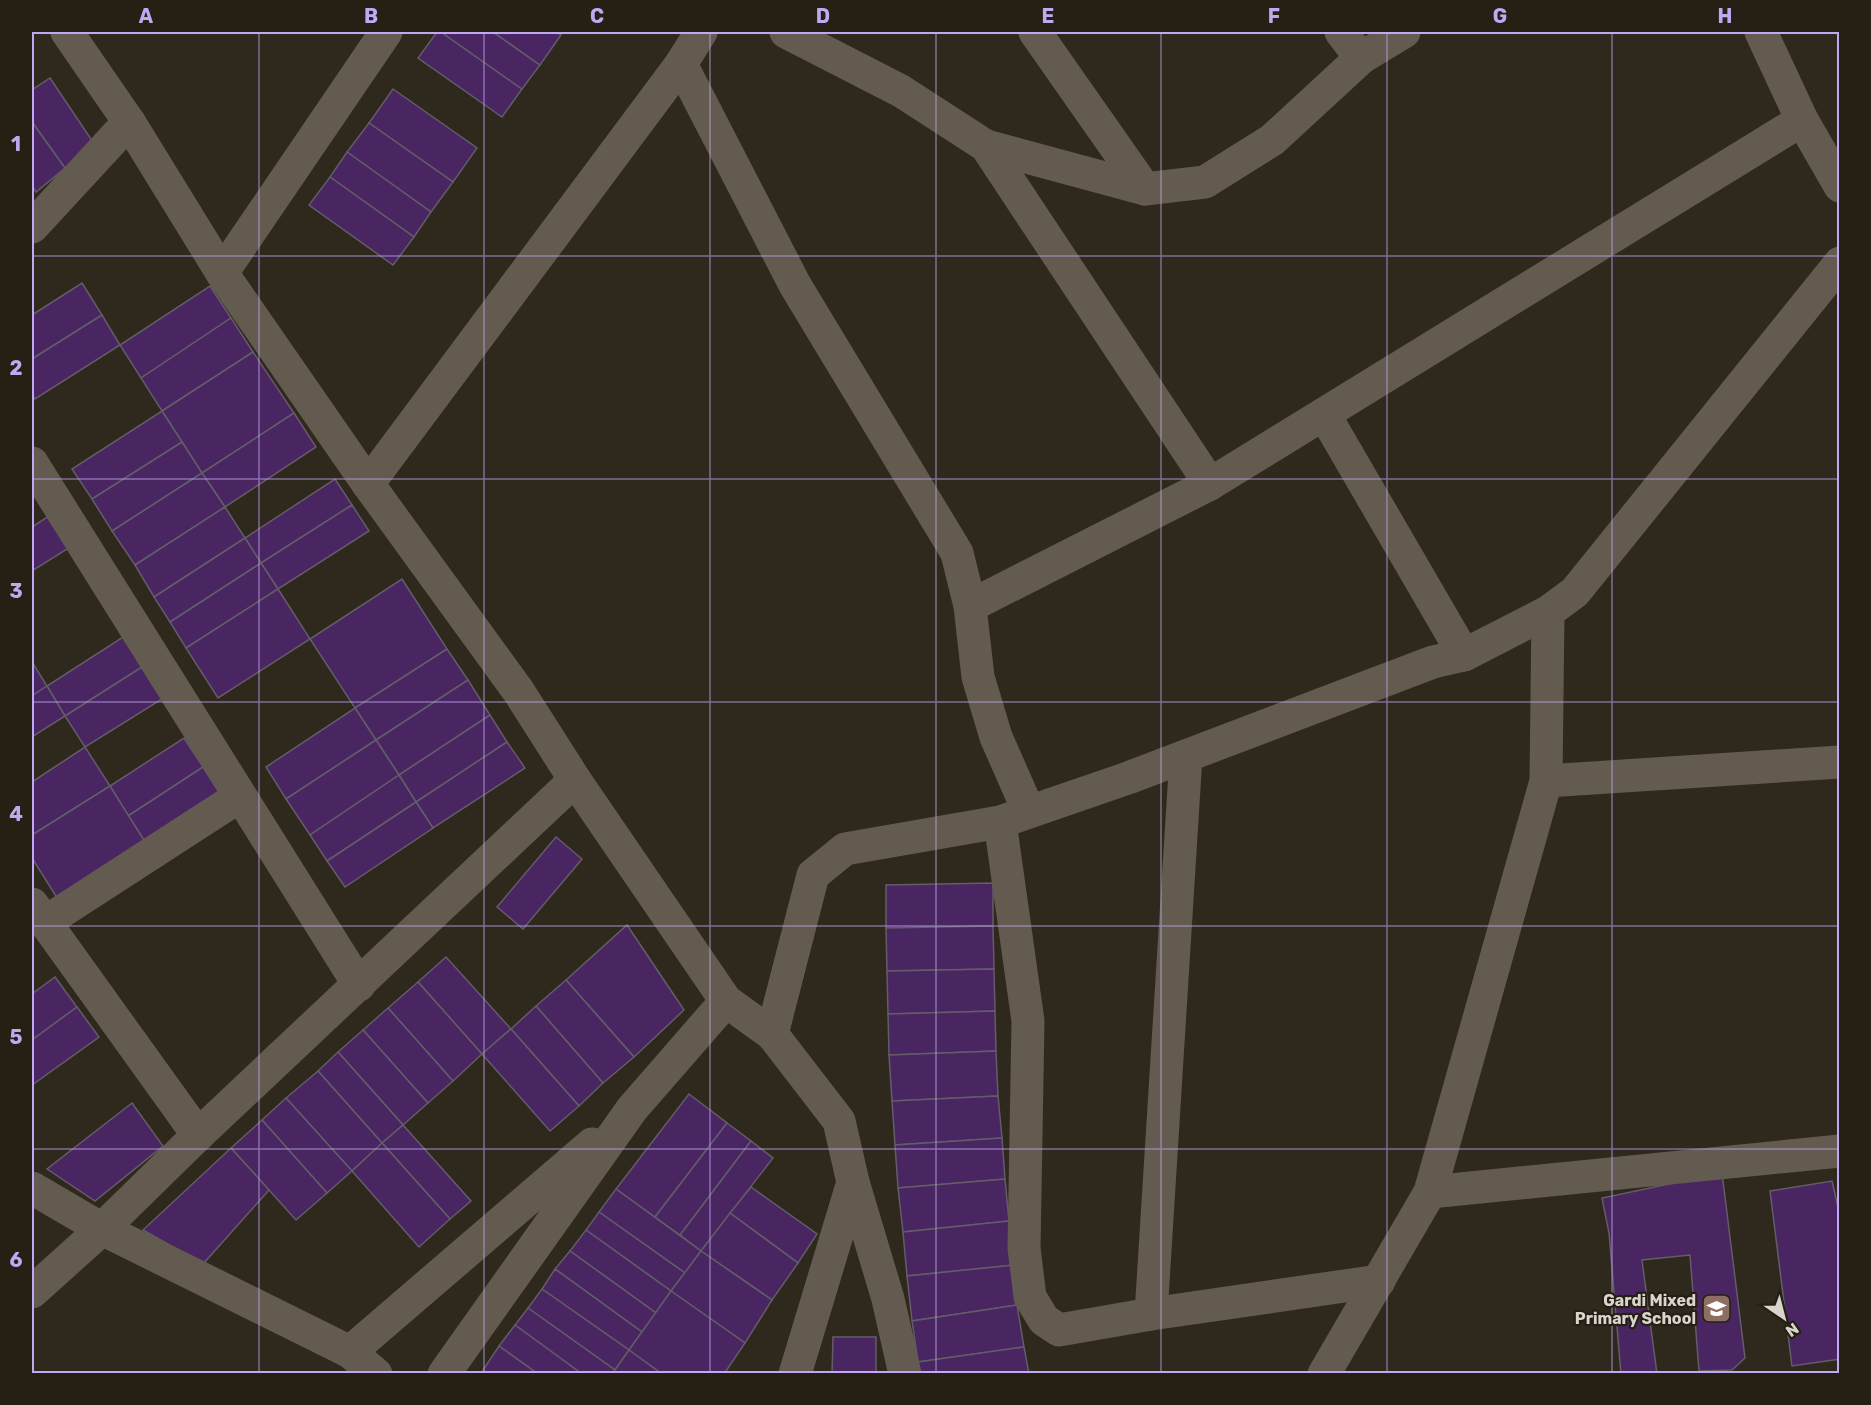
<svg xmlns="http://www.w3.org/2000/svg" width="1871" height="1405" font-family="Rubik,sans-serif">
	<rect width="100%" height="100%" fill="#2f281d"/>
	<g fill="#492661" stroke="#635c69" stroke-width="1.5">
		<path d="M437,32h4l81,57 -20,28 -84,-59z"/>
		<path d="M441,32h52l47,33 -18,24z"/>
		<path d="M493,32h63l5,3 -21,30z"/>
		<path d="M50,78l45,67 -30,23 -33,-46v-32z"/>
		<path d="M393,89l84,59 -24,34 -84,-59z"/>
		<path d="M32,122l33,46 -29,24 -4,-7z"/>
		<path d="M369,123l84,59 -22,30 -84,-60z"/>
		<path d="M347,152l84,60 -17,25 -84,-60z"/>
		<path d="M330,177l84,60 -21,28 -84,-60z"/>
		<path d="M82,283l20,32 -70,44v-44z"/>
		<path d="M210,286l21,32 -90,60 -21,-33z"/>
		<path d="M102,315l18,30 -85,54 -3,-5v-35z"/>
		<path d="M231,318l22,34 -91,59 -21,-33z"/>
		<path d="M253,352l41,61 -92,60 -40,-62z"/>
		<path d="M162,411l20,31 -90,57 -20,-30z"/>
		<path d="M294,413l22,34 -91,60 -23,-34z"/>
		<path d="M182,442l20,31 -90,58 -20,-32z"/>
		<path d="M202,473l23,34 -90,58 -23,-34z"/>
		<path d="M335,479l17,26 -91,58 -16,-25z"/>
		<path d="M352,505l17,26 -91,58 -17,-26z"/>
		<path d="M225,507l20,31 -91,59 -19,-32z"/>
		<path d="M52,514l20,32 -40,25v-44z"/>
		<path d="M245,538l16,25 -91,59 -16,-25z"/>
		<path d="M261,563l17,26 -92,59 -16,-26z"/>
		<path d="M402,579l45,70 -92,59 -45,-69z"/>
		<path d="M278,589l32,50 -92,59 -32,-50z"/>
		<path d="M123,637l19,30 -77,49 -18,-30z"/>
		<path d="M447,649l21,31 -92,60 -21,-32z"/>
		<path d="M32,662l15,24 -15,10z"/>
		<path d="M142,667l20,32 -77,48 -20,-31z"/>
		<path d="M468,680l22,35 -91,60 -23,-35z"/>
		<path d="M47,686l18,30 -33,21v-41z"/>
		<path d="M355,708l21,32 -90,59 -20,-32z"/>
		<path d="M490,715l17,27 -91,60 -17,-27z"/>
		<path d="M184,738l19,29 -75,49 -18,-30z"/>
		<path d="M376,740l23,35 -89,60 -24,-36z"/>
		<path d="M507,742l18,26 -92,60 -17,-26z"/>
		<path d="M85,747l25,39 -78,49v-53z"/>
		<path d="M203,767l19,30 -75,48 -19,-29z"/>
		<path d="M399,775l17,27 -89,59 -17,-26z"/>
		<path d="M110,786l37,59 -88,56 -27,-43v-23z"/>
		<path d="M416,802l17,26 -88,59 -18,-26z"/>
		<path d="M556,837l26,22 -59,70 -26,-22z"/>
		<path d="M993,883v43l-107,2v-43z"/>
		<path d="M627,925l57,85 -50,47 -68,-77z"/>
		<path d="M993,926l1,43 -107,2 -1,-43z"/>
		<path d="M446,957l65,72 -29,25 -64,-72z"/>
		<path d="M994,969l1,42 -107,3 -1,-43z"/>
		<path d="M55,977l22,30 -45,33v-46z"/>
		<path d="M566,980l68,77 -31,26 -67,-77z"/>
		<path d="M418,982l64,72 -29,27 -65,-73z"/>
		<path d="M536,1006l67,77 -24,23 -68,-77z"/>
		<path d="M77,1007l22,30 -67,48v-45z"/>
		<path d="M388,1008l65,73 -25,22 -65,-73z"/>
		<path d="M995,1011l1,40 -107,4 -1,-41z"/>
		<path d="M511,1029l68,77 -29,25 -68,-77z"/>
		<path d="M363,1030l65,73 -25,22 -65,-73z"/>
		<path d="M996,1051l2,45 -106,5 -3,-46z"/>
		<path d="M338,1052l65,73 -21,18 -64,-72z"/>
		<path d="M318,1071l64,72 -30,28 -66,-73z"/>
		<path d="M689,1094l38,29 -72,94 -39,-28z"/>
		<path d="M998,1096l4,42 -107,7 -3,-44z"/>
		<path d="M286,1098l66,73 -25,22 -65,-73z"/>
		<path d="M132,1103l31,43 -68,55 -48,-32z"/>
		<path d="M262,1120l65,73 -31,27 -65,-72z"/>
		<path d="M727,1123l24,18 -71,94 -25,-18z"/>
		<path d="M403,1125l68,76 -21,18 -68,-76z"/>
		<path d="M1002,1138l3,41 -107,9 -3,-43z"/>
		<path d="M751,1141l22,17 -72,93 -21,-16z"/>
		<path d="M382,1143l68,76 -31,28 -67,-76z"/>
		<path d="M231,1148l38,42 -66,74 -60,-34z"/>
		<path d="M1722,1173l23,185 -13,12 -33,1 -9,-116 -48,5 15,114h-36l-12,-141 -7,-35z"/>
		<path d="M1005,1179l4,42 -106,11 -5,-44z"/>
		<path d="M1832,1181l8,35v143l-48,7 -22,-175z"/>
		<path d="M751,1187l66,47 -19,29 -68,-50z"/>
		<path d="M616,1189l85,62 -16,22 -86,-61z"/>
		<path d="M599,1212l86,61 -14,18 -85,-61z"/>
		<path d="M730,1213l68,50 -26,37 -71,-49z"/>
		<path d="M1009,1221l5,44 -107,11 -4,-44z"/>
		<path d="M586,1230l85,61 -15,22 -86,-62z"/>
		<path d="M570,1251l86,62 -14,19 -87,-63z"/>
		<path d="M701,1251l71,49 -27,43 -74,-52z"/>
		<path d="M1014,1265l3,40 -105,16 -5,-45z"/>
		<path d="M555,1269l87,63 -13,18 -87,-61z"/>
		<path d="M542,1289l87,61 -14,20 -87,-62z"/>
		<path d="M671,1291l74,52 -21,31h-62l-33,-24z"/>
		<path d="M1017,1305l7,42 -106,15 -6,-41z"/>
		<path d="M528,1308l87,62 -3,4h-30l-67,-49z"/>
		<path d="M515,1325l67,49h-44l-39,-28z"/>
		<path d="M833,1337h43v37h-44z"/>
		<path d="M499,1346l39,28h-49l-6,-4z"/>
		<path d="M1024,1347l5,27h-109l-2,-12z"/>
		<path d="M629,1350l33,24h-50z"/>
	</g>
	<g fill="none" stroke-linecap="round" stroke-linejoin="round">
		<g stroke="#635b4f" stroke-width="33">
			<path d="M67,32l62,90 93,151 146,211 151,208 56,88 151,221 46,33"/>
			<path d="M786,32l115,59 85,55 159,43 60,-7 67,-42 89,-82 43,-26"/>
			<path d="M1035,32l110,157"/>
			<path d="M1341,32l20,26"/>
			<path d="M1761,32l41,88 38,66"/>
			<path d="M681,64l114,221 162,268 13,53 8,71 18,60 33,75"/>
			<path d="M986,146l224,338"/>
			<path d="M32,227l97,-105"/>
			<path d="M222,273l164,-241"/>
			<path d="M1324,414l140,241"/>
			<path d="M32,463l327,522"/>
			<path d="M368,484l313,-420 20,-32"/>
			<path d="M970,606l240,-122 592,-364"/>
			<path d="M1546,781l294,-19"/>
			<path d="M1000,822l28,199 -4,227 6,49 14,23 15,10 92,-16 228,-33"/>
			<path d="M32,904l166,231"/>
			<path d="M44,923l196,-127"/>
			<path d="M32,1188l70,41 248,123 26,22"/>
			<path d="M1430,1192l410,-41"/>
			<path d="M32,1292l70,-63 96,-94 377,-355"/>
			<path d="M1151,1314l35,-558"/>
			<path d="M350,1352l242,-208"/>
			<path d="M444,1374l188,-265 94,-108"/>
			<path d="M795,1374l58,-192"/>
			<path d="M905,1374l-17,-75 -35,-117 -14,-61 -67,-87 41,-159 32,-26 155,-27 128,-44 305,-116 31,-7 84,-43"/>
			<path d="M1324,1374l106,-182 116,-411 2,-169 27,-20 265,-329"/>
		</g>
	</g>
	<path fill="none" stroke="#c1a8f3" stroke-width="1.5" stroke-opacity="0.55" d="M259,32v1342M484,32v1342M710,32v1342M936,32v1342M1161,32v1342M1387,32v1342M1612,32v1342M32,256h1808M32,479h1808M32,702h1808M32,926h1808M32,1149h1808"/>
	<defs>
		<symbol id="school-square" viewBox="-11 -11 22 22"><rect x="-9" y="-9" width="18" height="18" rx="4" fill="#8d6e63" stroke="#251f14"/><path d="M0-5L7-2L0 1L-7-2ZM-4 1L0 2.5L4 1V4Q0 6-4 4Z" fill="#fff"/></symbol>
	</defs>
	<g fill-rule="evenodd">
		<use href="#school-square" x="1700" y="1292" width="33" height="33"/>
	</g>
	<g text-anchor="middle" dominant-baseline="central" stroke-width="4.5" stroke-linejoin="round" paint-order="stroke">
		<g font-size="16" font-weight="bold" fill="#d9d5ce" stroke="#251f14" text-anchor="end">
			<text x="1696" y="1300">Gardi Mixed<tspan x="1696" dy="18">Primary School</tspan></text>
		</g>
	</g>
	<rect width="1871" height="1405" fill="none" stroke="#251f14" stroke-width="66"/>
	<g transform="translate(1784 1318) rotate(145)" stroke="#251f14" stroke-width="4.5" paint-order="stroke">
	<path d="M0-4.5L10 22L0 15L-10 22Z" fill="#d9d5ce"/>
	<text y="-9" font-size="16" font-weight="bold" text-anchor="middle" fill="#d9d5ce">N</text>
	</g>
	<rect x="33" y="33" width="1805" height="1339" fill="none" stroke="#c1a8f3" stroke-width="2"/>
	<g font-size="20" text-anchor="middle" font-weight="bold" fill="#c1a8f3">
		<text x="146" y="23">A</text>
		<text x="371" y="23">B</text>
		<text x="597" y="23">C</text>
		<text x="823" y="23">D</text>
		<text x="1048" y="23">E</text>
		<text x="1274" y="23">F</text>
		<text x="1500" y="23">G</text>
		<text x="1725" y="23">H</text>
		<text x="16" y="151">1</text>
		<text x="16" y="375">2</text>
		<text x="16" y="598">3</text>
		<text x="16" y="821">4</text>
		<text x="16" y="1044">5</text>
		<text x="16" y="1267">6</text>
	</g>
</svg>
